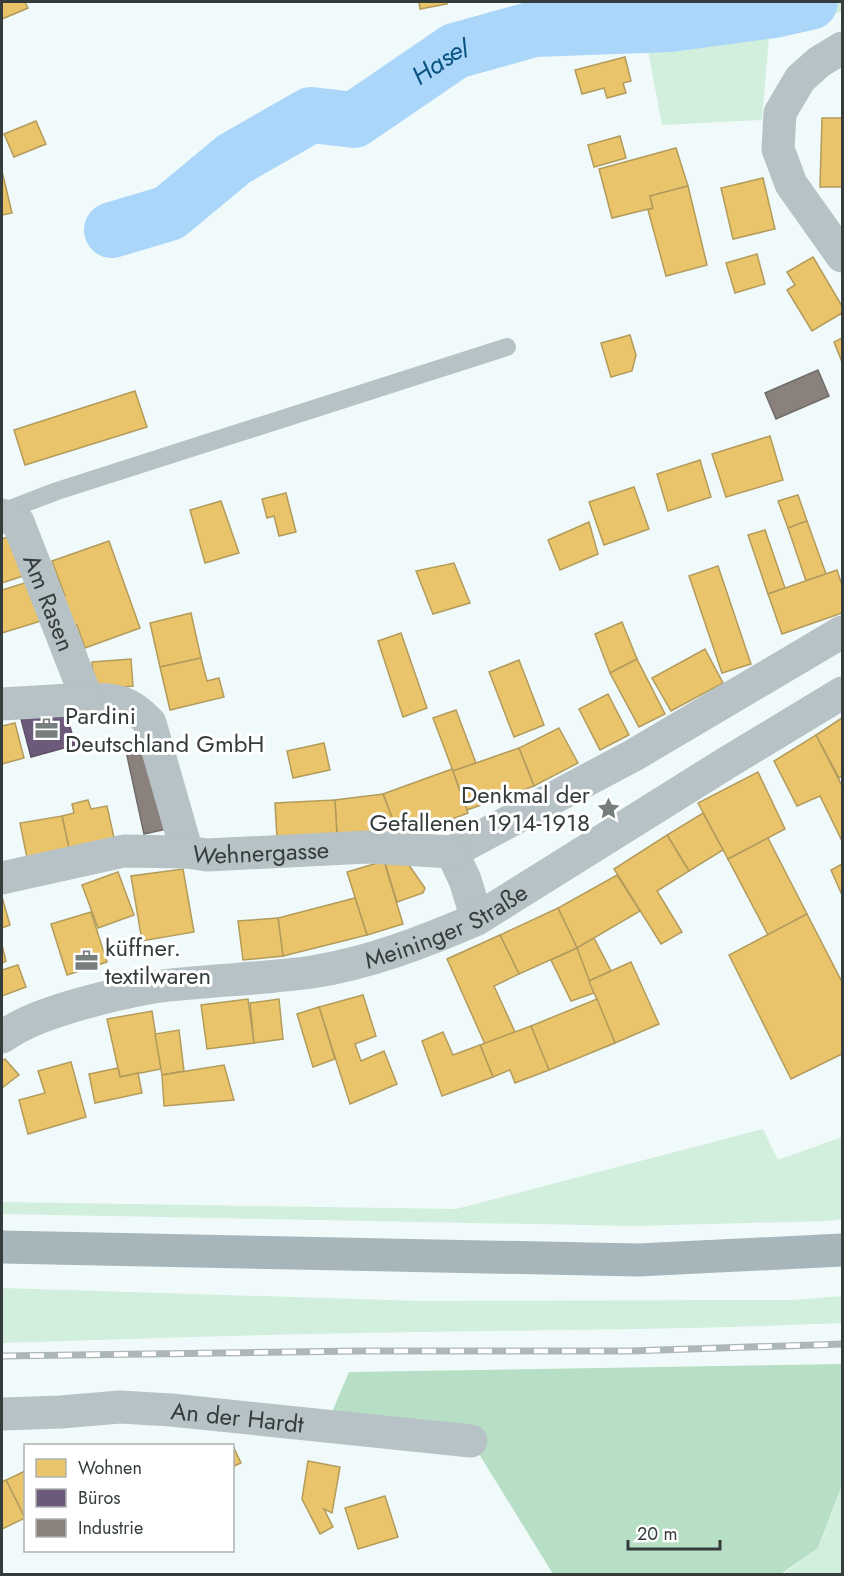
<svg xmlns="http://www.w3.org/2000/svg" width="844" height="1576" font-family="Jost,sans-serif">
	<rect width="100%" height="100%" fill="#f1fafa"/>
	<g fill="#d2eedc">
		<path d="M647,2h195v10l-72,13 -8,95 -100,5 -17,-90 -87,13 -7,-38z"/>
		<path d="M763,1129l15,31 64,-23v82l-16,2 -191,5 -633,-12v-12l454,7z"/>
		<path d="M2,1288l418,13 373,-1 49,-4v27c-160,7 -321,7 -481,10 -120,2 -240,6 -359,10z"/>
		<path d="M842,1485v89h-59l36,-27z"/>
	</g>
	<path fill="#b7dfc5" d="M842,1364v121l-24,63 -37,26h-228l-82,-133 -145,-15 23,-54z"/>
	<g fill="#e9c46a" stroke="#b39b5c" stroke-width="1.5">
		<path d="M2,2h23l3,6 -26,11z"/>
		<path d="M419,2h28v2l-27,5z"/>
		<path d="M625,57l6,24 -8,2 3,10 -19,5 -3,-10 -22,6 -7,-24z"/>
		<path d="M822,118h20v69h-22z"/>
		<path d="M36,121l10,23 -32,13 -10,-23z"/>
		<path d="M620,136l6,22 -32,9 -6,-22z"/>
		<path d="M676,148l12,38 -38,10 3,12 -41,10 -13,-49z"/>
		<path d="M2,171l10,42 -10,2z"/>
		<path d="M763,178l12,51 -42,10 -12,-51z"/>
		<path d="M688,186l19,79 -41,11 -18,-66 5,-2 -3,-12z"/>
		<path d="M757,254l8,30 -30,9 -9,-30z"/>
		<path d="M813,257l29,49v7l-30,18 -25,-41 8,-5 -8,-13z"/>
		<path d="M630,335l6,20 -4,16 -21,6 -10,-34z"/>
		<path d="M842,338v24l-8,-20z"/>
		<path d="M135,391l12,36 -122,38 -11,-35z"/>
		<path d="M770,436l13,44 -57,17 -14,-43z"/>
		<path d="M700,460l11,37 -43,14 -11,-37z"/>
		<path d="M634,487l15,42 -45,16 -15,-43z"/>
		<path d="M286,493l10,39 -17,4 -5,-20 -7,2 -5,-19z"/>
		<path d="M798,495l9,26 -19,7 -10,-27z"/>
		<path d="M221,501l18,52 -34,10 -15,-53z"/>
		<path d="M807,521l19,53 -20,7 -18,-53z"/>
		<path d="M589,522l9,32 -38,16 -12,-30z"/>
		<path d="M765,530l20,58 -17,6 -20,-59z"/>
		<path d="M12,535l14,40 -24,8v-44z"/>
		<path d="M109,541l31,87 -55,20 -8,-23 -14,6 -11,-31 13,-4 -13,-35z"/>
		<path d="M454,563l16,40 -37,11 -17,-43z"/>
		<path d="M718,566l33,98 -29,9 -33,-97z"/>
		<path d="M837,570l5,15v28l-60,21 -14,-40z"/>
		<path d="M28,582l13,39 -39,12v-43z"/>
		<path d="M191,613l10,45 -41,9 -10,-44z"/>
		<path d="M622,622l15,37 -27,14 -15,-39z"/>
		<path d="M401,633l26,75 -24,9 -25,-76z"/>
		<path d="M705,649l18,34 -52,28 -19,-33z"/>
		<path d="M201,658l6,23 12,-3 5,19 -54,13 -10,-43z"/>
		<path d="M131,659l2,27 -39,4 -2,-28z"/>
		<path d="M637,659l28,55 -26,13 -29,-54z"/>
		<path d="M519,660l25,65 -30,12 -25,-65z"/>
		<path d="M608,694l21,41 -29,15 -21,-41z"/>
		<path d="M456,710l20,53 -23,8 -20,-53z"/>
		<path d="M842,718v57l-3,3 -23,-43z"/>
		<path d="M15,723l9,35 -22,6v-38z"/>
		<path d="M559,728l19,35 -44,23 -15,-38z"/>
		<path d="M816,735l26,51v55l-22,-45 -23,10 -23,-45z"/>
		<path d="M324,743l6,27 -37,8 -6,-27z"/>
		<path d="M519,748l15,38 -67,24 -14,-39z"/>
		<path d="M452,769l16,44 -68,26 -17,-45z"/>
		<path d="M758,772l27,57 -57,30 -30,-56z"/>
		<path d="M383,794l15,39 -61,3 -2,-36z"/>
		<path d="M88,800l3,9 16,-3 8,36 -45,11 -8,-37 12,-3 -2,-9z"/>
		<path d="M335,800l2,36 -60,3 -2,-36z"/>
		<path d="M703,813l20,37 -34,21 -22,-36z"/>
		<path d="M62,816l8,37 -43,5 -7,-35z"/>
		<path d="M667,835l22,36 -32,20 25,41 -21,12 -47,-75z"/>
		<path d="M768,838l39,76 -39,21 -40,-76z"/>
		<path d="M404,858l21,30 -2,5 -26,9 -12,-39z"/>
		<path d="M384,861l19,63 -36,11 -20,-63z"/>
		<path d="M842,864v31l-11,-25z"/>
		<path d="M183,869l11,63 -52,9 -11,-65z"/>
		<path d="M118,872l16,43 -36,13 -16,-43z"/>
		<path d="M617,875l23,36 -63,37 -19,-40z"/>
		<path d="M2,897l8,28 -8,3z"/>
		<path d="M355,898l12,37 -84,21 -5,-38z"/>
		<path d="M558,908l19,40 -58,26 -19,-39z"/>
		<path d="M91,912l16,50 -40,13 -16,-51z"/>
		<path d="M807,914l35,68v72l-51,25 -62,-124z"/>
		<path d="M278,918l5,38 -40,4 -5,-39z"/>
		<path d="M500,935l19,39 -25,12 21,46 -30,12 -38,-85z"/>
		<path d="M594,938l17,33 -22,10 -12,-33z"/>
		<path d="M2,945l4,16 -4,2z"/>
		<path d="M577,948l17,45 -23,8 -20,-41z"/>
		<path d="M631,962l28,62 -44,19 -26,-62z"/>
		<path d="M18,965l8,22 -24,9v-26z"/>
		<path d="M363,995l13,41 -21,8 6,17 23,-10 13,33 -47,20 -31,-97z"/>
		<path d="M248,999l6,44 -47,6 -6,-44z"/>
		<path d="M279,999l4,40 -29,4 -4,-40z"/>
		<path d="M597,999l18,44 -66,27 -18,-44z"/>
		<path d="M319,1007l16,52 -22,8 -16,-53z"/>
		<path d="M152,1011l9,58 -41,8 -13,-58z"/>
		<path d="M531,1026l18,44 -34,13 -5,-13 -17,7 -13,-32z"/>
		<path d="M179,1030l5,41 -22,4 -7,-41z"/>
		<path d="M443,1032l10,23 27,-10 13,32 -51,19 -20,-55z"/>
		<path d="M5,1059l14,16 -17,13v-27z"/>
		<path d="M71,1062l15,55 -58,17 -9,-34 26,-7 -7,-22z"/>
		<path d="M224,1065l10,35 -70,6 -2,-31z"/>
		<path d="M118,1068l2,9 18,-4 4,20 -47,10 -6,-29z"/>
		<path d="M233,1446l8,17 -9,4v-21z"/>
		<path d="M308,1461l32,6 -8,46 -8,-4 9,18 -13,7 -18,-35z"/>
		<path d="M25,1471l1,46 -1,1 -19,-38z"/>
		<path d="M6,1480l19,38 -23,11v-47z"/>
		<path d="M385,1496l13,41 -40,12 -13,-41z"/>
	</g>
	<path fill="#6d597a" stroke="#5c5067" stroke-width="1.5" d="M65,708l10,37 -44,12 -10,-38z"/>
	<g fill="#8a817c" stroke="#706c69" stroke-width="1.5">
		<path d="M818,370l11,26 -53,23 -11,-26z"/>
		<path d="M147,746l20,83 -23,5 -18,-83z"/>
	</g>
	<g fill="none" stroke-linecap="round" stroke-linejoin="round">
		<path stroke="#aad6fa" stroke-width="56" id="s1" d="M112,230l57,-17 65,-54 77,-44 43,5 101,-69 79,-22 136,-5 104,-14 36,-8"/>
		<path stroke="#b6c2c5" stroke-width="18" d="M2,512l55,-21 450,-144"/>
		<g stroke="#b6c2c5" stroke-width="33">
			<path d="M842,48l-23,14 -19,17 -20,34 -2,36 13,35 51,72"/>
			<path id="s2" d="M2,515l16,7 69,177c30,1 42,1 63,24l37,129"/>
			<path d="M2,704l85,-5"/>
			<path d="M452,852l182,-97 208,-123"/>
			<path d="M452,852l13,28 12,39"/>
			<path id="s3" d="M2,878l122,-27 63,1 20,3 161,-8 84,5"/>
			<path id="s4" d="M2,1037c21,-15 45,-23 71,-31 28,-8 59,-16 89,-20 50,-6 100,-7 150,-14 57,-9 112,-30 165,-53l251,-157 114,-69"/>
			<path id="s5" d="M2,1414l59,-2 59,-5 51,3 300,31"/>
		</g>
		<path stroke="#a7b6ba" stroke-width="33" d="M2,1247l636,13 204,-10"/>
		<defs>
			<path id="rail" d="M2,1356l356,-5h272l212,-7"/>
		</defs>
		<use href="#rail" stroke="#adb6b9" stroke-width="7"/>
		<use href="#rail" stroke="#fff" stroke-width="4.5" stroke-dasharray="14" stroke-linecap="butt"/>
	</g>
	<defs>
		<symbol id="office-bare" viewBox="-9 -9 18 18"><path d="M-6-3h4V-5.5h4V-3h4V5H-6ZM-1-4.5V-3h2v-1.5ZM-6 0V1H6V0Z" fill="#777e7e" stroke="#fff" stroke-width="2.5" paint-order="stroke"/></symbol>
		<symbol id="sight-bare" viewBox="-9 -9 18 18"><path d="M0-6L1.8-2.2L6-1.7L2.9 1.2L3.7 5.4L0 3.3L-3.7 5.4L-2.9 1.2L-6-1.7L-1.8-2.2Z" fill="#777e7e" stroke="#fff" stroke-width="2.5" paint-order="stroke"/></symbol>
	</defs>
	<g fill-rule="evenodd">
		<use href="#office-bare" x="30" y="712" width="33" height="33"/>
		<use href="#sight-bare" x="592" y="792" width="33" height="33"/>
		<use href="#office-bare" x="70" y="944" width="33" height="33"/>
	</g>
	<g text-anchor="middle" dominant-baseline="central" stroke-width="6" stroke-linejoin="round" paint-order="stroke">
		<g font-size="24" fill="#353c3c" stroke="#fff">
			<text stroke="none"><textPath href="#s2" startOffset="104">Am Rasen</textPath></text>
			<text stroke="none"><textPath href="#s3" startOffset="262">Wehnergasse</textPath></text>
			<text stroke="none"><textPath href="#s4" startOffset="462">Meininger Straße</textPath></text>
			<text stroke="none"><textPath href="#s5" startOffset="236">An der Hardt</textPath></text>
		</g>
		<g font-size="24" fill="#353c3c" stroke="#fff" text-anchor="start">
			<text x="65" y="715">Pardini<tspan x="65" dy="28">Deutschland GmbH</tspan></text>
			<text x="590" y="794" text-anchor="end">Denkmal der<tspan x="590" dy="28">Gefallenen 1914-1918</tspan></text>
			<text x="105" y="947">küffner.<tspan x="105" dy="28">textilwaren</tspan></text>
		</g>
		<g font-size="26" font-style="italic" fill="#095280" stroke="#fff">
			<text stroke="none"><textPath href="#s1" startOffset="380">Hasel</textPath></text>
		</g>
	</g>
	<rect width="844" height="1576" fill="none" stroke="#353c3c" stroke-width="6"/>
	<rect x="24" y="1444" width="210" height="108" fill="#ffffff" stroke="#aeb1b1" stroke-width="1.5"/>
	<rect x="36" y="1459" width="30" height="18" fill="#e9c46a" stroke="#aeb1b1" stroke-width="1.5"/>
	<text x="78" y="1474" font-size="18" fill="#353c3c">Wohnen</text>
	<rect x="36" y="1489" width="30" height="18" fill="#6d597a" stroke="#aeb1b1" stroke-width="1.5"/>
	<text x="78" y="1504" font-size="18" fill="#353c3c">Büros</text>
	<rect x="36" y="1519" width="30" height="18" fill="#8a817c" stroke="#aeb1b1" stroke-width="1.5"/>
	<text x="78" y="1534" font-size="18" fill="#353c3c">Industrie</text>
	<path d="M628 1540v9h92v-9" fill="none" stroke="#353c3c" stroke-width="3"/>
	<text x="637" y="1540" font-size="18" fill="#353c3c" stroke="#ffffff" stroke-width="4.5" paint-order="stroke">20 m</text>
</svg>
